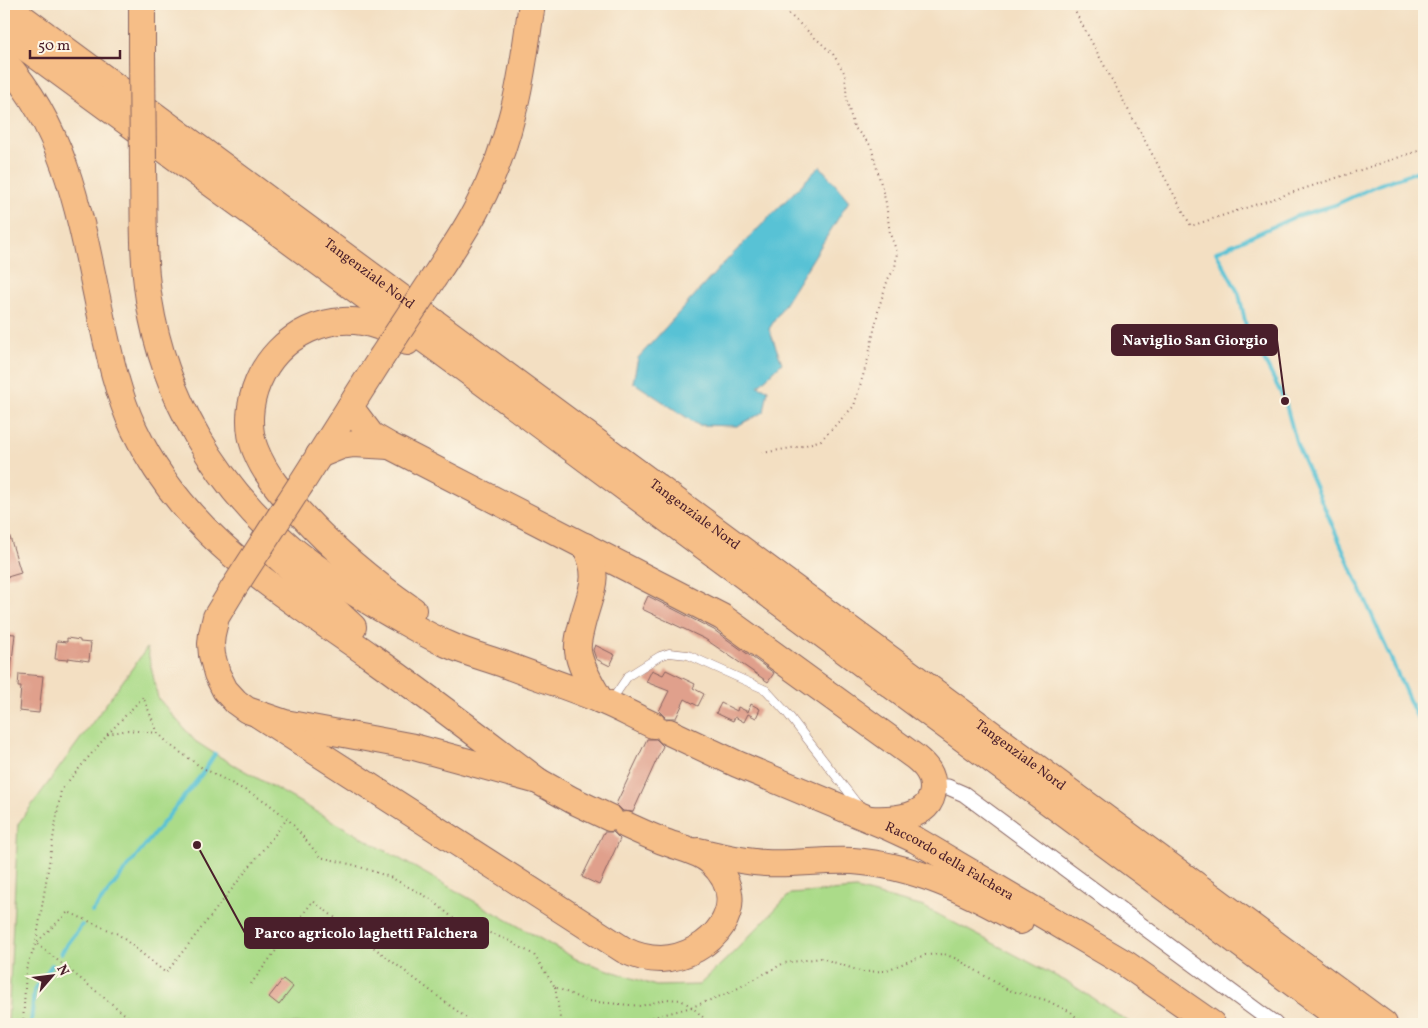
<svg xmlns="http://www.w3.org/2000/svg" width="1428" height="1028" font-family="Vollkorn,serif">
	<rect width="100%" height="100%" fill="#fcf5e5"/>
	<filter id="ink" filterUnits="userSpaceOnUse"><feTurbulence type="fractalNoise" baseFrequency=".02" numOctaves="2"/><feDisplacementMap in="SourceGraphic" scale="10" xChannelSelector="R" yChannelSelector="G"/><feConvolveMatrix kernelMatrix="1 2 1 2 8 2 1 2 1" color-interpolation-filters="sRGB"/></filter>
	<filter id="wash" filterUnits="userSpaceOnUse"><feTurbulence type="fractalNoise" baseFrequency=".0096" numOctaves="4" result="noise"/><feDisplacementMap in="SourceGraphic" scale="20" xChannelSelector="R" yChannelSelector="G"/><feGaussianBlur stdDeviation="1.12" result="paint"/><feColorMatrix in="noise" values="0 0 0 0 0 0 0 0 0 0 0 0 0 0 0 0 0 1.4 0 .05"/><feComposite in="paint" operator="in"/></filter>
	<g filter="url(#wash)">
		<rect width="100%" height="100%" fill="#f3dfc2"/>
		<path fill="#abdb89" stroke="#7a7d5a" d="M147,648l11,50 37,43 20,13 361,205 80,27 43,-1 36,-34 55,-57 66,-5 68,18 147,77 61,40h-1124l10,-200z"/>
		<path fill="#59c2d5" stroke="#527080" d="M820,166l29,35 -80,128 13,34 -24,23 10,4 -4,22 -27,14 -39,-1 -65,-43 5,-24 84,-93z"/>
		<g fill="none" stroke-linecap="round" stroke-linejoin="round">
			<g stroke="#59c2d5" stroke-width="4">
				<path d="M1424,169l-46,16 -43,20 -38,11 -81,36 23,42 7,32 11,20 28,55 12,44 117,266 10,19"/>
				<path d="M92,912l110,-138 13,-20"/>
				<path d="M61,953l21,-28"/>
				<path d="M31,1024l3,-33 18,-26"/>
			</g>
		</g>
		<g id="blocks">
			<g fill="#e0a08c">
				<path d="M4,524h2l15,49 -17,5z"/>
				<path d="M648,596l66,34 60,43 -6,9 -63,-43 -63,-30z"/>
				<path d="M4,633l11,1 -5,44 -6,-1z"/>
				<path d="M67,638l13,2v2l11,1 -2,18 -21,-3v2l-13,-1 2,-18 10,1z"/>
				<path d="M595,645l20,10 -5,11 -14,-7 -3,-9z"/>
				<path d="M652,670l11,5 3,-5 29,14 -2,4 11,6 -6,12 -13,-7 -9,19h-10l-7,-7 10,-20 -23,-9z"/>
				<path d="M19,674l24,2 -4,37 -20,-2 2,-24h-3z"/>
				<path d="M721,703l16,8 1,-4 10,5 3,-8 9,5 -4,9 -8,-4 -4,8 -9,-5 -2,4 -17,-8z"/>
				<path d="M647,739h9l7,7 -30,66 -10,-1 -7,-7z"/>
				<path d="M604,832h9l7,7 -21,46 -17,-8z"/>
				<path d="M283,979l10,8 -14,18 -10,-8z"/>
			</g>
		</g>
	</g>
	<g filter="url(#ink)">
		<use href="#blocks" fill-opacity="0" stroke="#856260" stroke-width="1"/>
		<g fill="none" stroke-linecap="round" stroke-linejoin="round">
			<defs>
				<path id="lane" d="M611,701l17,-25 32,-20 9,-3 19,2 78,35 21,23 72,93"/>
				<path id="street" d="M933,786l15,1 16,7 311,230"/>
				<g id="highway">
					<path id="s1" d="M4,4l1380,1020"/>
					<path d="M142,4v50"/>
					<path d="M4,32l462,338 882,654"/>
					<path d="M4,61c66,73 78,168 98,260 8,37 16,74 32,108 50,107 145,162 238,228 56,40 111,82 166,124"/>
					<path d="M143,167c1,44 -1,89 6,133 15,97 67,185 142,248 31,26 66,47 101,67 18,10 36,21 55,29 19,9 40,14 59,21 31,12 63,22 94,35 18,7 35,17 53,25"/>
					<path d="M435,276c14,-22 30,-44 42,-68 16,-30 28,-63 36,-96 10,-36 13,-72 19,-108"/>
					<path d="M407,342c-9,-5 -18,-11 -27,-15 -49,-19 -102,8 -122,55 -9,21 -11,46 -3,67 10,26 27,45 46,65 33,36 71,68 112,96"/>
					<path d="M350,407l21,28 19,11 332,171 193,140c11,9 18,17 18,32 -1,30 -42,31 -63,30"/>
					<path d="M319,455l22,-9 13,-2 35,2"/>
					<path d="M301,484l80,-126"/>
					<path d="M585,546c17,31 5,46 -3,78 -2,9 -5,17 -4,27 2,17 14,34 22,49"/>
					<path d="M276,555l77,72"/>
					<path d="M233,589l-17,28 -4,17 -1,10 1,11 5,19 8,16 11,12 11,8 38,13 129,24 124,34 34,19 38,18"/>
					<path d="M259,715l365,235c12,6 24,9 37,9 50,-2 95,-55 50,-97 -12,-11 -31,-14 -46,-20 -13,-5 -26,-11 -39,-17"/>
					<path id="s2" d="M669,732l68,32 151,63 28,13 210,124 86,60"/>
					<path d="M698,851c22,5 44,11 67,12 30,2 59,-4 88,-2 60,4 116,31 167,60"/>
				</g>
			</defs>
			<use href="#lane" stroke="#856260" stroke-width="9"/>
			<use href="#street" stroke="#856260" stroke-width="17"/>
			<use href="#highway" stroke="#856260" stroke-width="28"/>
			<g stroke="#856260" stroke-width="2" stroke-dasharray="1 4" stroke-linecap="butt">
				<path d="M1071,4l120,222 233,-77"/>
				<path d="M762,453l41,-7 18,-6 33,-34 14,-47 11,-52 9,-28 7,-11 2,-16 -7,-18 -4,-31 -15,-57 -17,-19 -7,-25 -2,-28 -12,-20 -44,-40 -1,-10"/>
				<path d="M158,733l-30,-3 -20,4 35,-37 15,36 12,12 31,22 64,34 23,18 32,38 34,8 36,12 41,22 23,20 56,22 24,14 21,32 31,14 55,5 26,-7 14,1 11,7 16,15 4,2"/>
				<path d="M108,734l-47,56 -25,153 101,81"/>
				<path d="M251,984l62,-83 161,123"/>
				<path d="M555,987l6,37"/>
				<path d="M227,1019l1,5"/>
				<path d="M23,1024l3,-54 10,-27 32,-31 50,22 48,39 121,-154"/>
				<path d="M628,1024l64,-17 39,-15 53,-29 37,-5 42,14 21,-1 41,-16 19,-1 13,5 51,31 38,10 12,6 13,6 12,12"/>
			</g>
			<use href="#lane" stroke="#fff" stroke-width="8"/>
			<use href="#street" stroke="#fff" stroke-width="15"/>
			<use href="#highway" stroke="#f6be87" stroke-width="26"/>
			<defs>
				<g id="highway-bridge">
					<path d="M142,54l1,113"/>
					<path d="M381,358l54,-82"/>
					<path d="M233,589l68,-105"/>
				</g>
			</defs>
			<use href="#highway-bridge" stroke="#856260" stroke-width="28" stroke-linecap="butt"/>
			<use href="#highway-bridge" stroke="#f6be87" stroke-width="26"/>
		</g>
	</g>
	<g text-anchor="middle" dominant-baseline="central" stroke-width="4" stroke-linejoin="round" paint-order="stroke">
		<g font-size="14" fill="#4a1f2b" stroke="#fcf5e5">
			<text stroke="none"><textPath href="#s1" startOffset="454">Tangenziale Nord</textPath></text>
			<text stroke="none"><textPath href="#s1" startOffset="859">Tangenziale Nord</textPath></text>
			<text stroke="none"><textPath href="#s1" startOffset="1264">Tangenziale Nord</textPath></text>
			<text stroke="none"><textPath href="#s2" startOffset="309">Raccordo della Falchera</textPath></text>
		</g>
	</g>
	<path fill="none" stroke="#4a1f2b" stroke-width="2" d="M1285 401L1277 340M197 845L245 933"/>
	<g fill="#4a1f2b" stroke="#fcf5e5" stroke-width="2">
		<circle cx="1285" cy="401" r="5"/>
		<circle cx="197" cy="845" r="5"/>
	</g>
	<g fill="#4a1f2b" stroke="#4a1f2b" stroke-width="2">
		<rect x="1112" y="325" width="165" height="30" rx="5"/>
		<rect x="245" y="918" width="243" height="30" rx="5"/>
	</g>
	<g font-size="15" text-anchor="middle" font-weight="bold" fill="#fff">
		<text x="1195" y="345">Naviglio San Giorgio</text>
		<text x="366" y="938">Parco agricolo laghetti Falchera</text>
	</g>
	<rect width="1428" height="1028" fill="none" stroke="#fcf5e5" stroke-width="20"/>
	<g transform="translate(52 976) rotate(62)" stroke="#fcf5e5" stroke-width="4" paint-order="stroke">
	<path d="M0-4L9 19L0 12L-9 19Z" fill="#4a1f2b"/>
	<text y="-8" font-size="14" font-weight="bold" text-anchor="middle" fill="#4a1f2b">N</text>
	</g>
	<path d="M30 50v8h90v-8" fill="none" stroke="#4a1f2b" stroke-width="2.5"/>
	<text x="38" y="50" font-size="15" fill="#4a1f2b" stroke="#fcf5e5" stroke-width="4" paint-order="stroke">50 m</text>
</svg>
